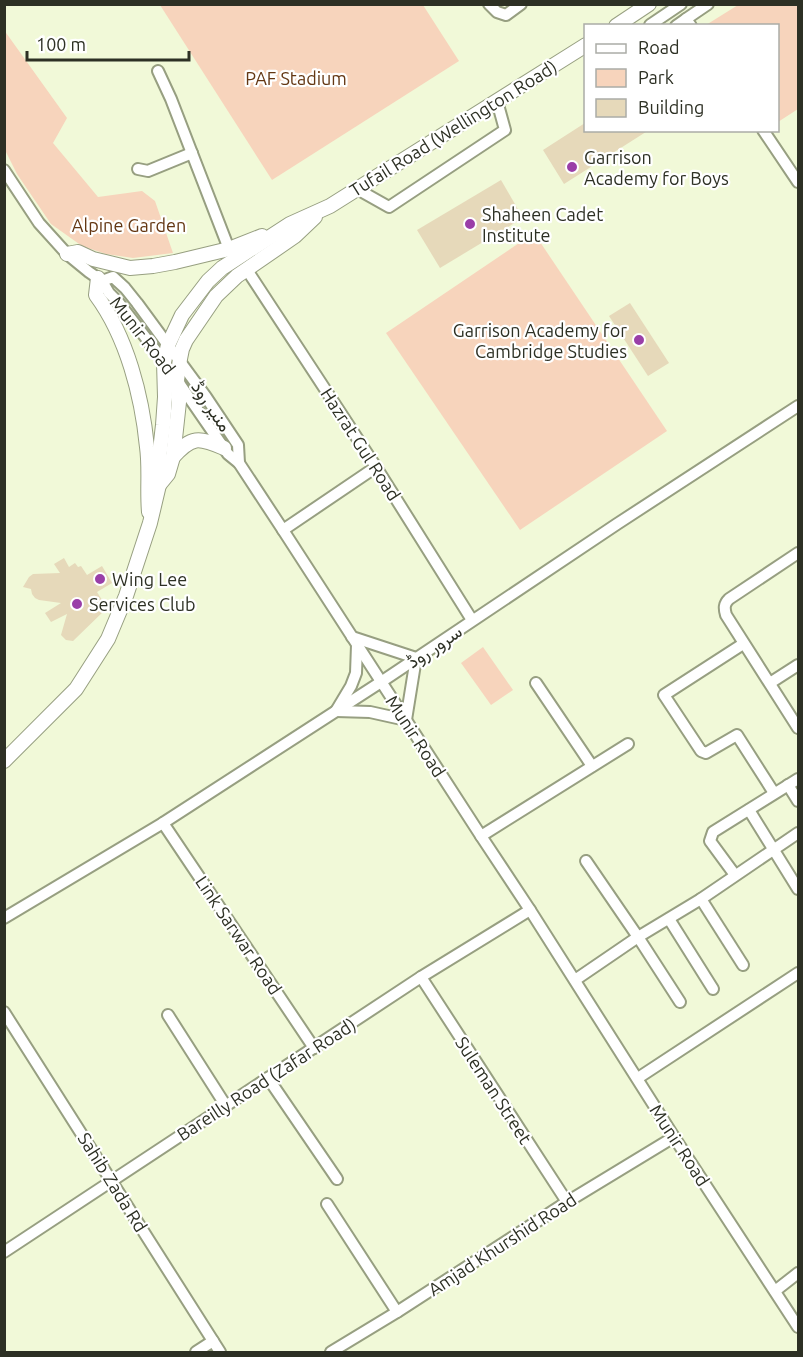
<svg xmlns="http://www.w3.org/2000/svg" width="803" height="1357" font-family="Ubuntu,Vazirmatn,sans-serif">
	<rect width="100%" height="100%" fill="#f1f9d8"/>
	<g fill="#f7d4bc">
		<path d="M160,5h263l36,56 -187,119z"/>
		<path d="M738,5h60v104l-20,13v-96l-72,-1z"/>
		<path d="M4,30l63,88 -14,25 45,54 44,-6 13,10 18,52 -40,5 -27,-4 -24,-8 -31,-22 -34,-50 -12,-24z"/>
		<path d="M534,233l133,198 -147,99 -134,-197z"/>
		<path d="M483,647l30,43 -22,15 -30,-42z"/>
	</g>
	<g fill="#e6d9ba">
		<path d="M585,123v7h64l-85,54 -21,-34z"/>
		<path d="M501,180l22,38 -83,50 -23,-38z"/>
		<path d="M630,303l39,60 -21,13 -39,-60z"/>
		<path d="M64,558l5,9 6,-4 3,4 3,-1 6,9 15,-9 10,17 -15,9 10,16 -34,33 -7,-1 -5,-5 6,-21 -16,8 -6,-9 16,-10 -22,-3 -4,-2 -3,-4 -1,-5 -8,-2 6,-10 4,-3 27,-1 -6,-9z"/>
	</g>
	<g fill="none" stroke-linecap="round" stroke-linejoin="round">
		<defs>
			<g id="minor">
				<path d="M489,4l8,8 9,3 15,-11"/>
				<path d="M686,19l22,-15"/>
				<path d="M650,25l31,-21"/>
				<path d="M676,26l10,-7 5,7"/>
				<path d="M158,71l13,28 58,150"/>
				<path d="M763,130l35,52"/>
				<path d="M138,169l10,2 44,-18"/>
				<path d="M4,170l35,53 28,31 22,18 13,9 7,12 10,10 47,61"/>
				<path d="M357,189l32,18 116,-77 -8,-29"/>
				<path d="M247,270l129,197 96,153"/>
				<path d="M102,281l11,-4 12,11 12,15 69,94 32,48 1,18"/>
				<path d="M177,380l51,74 11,9 44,67 198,306 49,74 144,227 124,190"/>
				<path d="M283,530l93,-63"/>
				<path d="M798,553l-69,46c-5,5 -5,9 -3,16l72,113"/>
				<path d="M352,637l64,21 -10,62 -36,-8 -34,-1 15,-25 5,-13 1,-28"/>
				<path d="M743,644l-79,51 37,56 5,2 31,-18 37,58"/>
				<path d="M536,683l56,83"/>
				<path d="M770,683l28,-18"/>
				<path d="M788,785l10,16"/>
				<path d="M749,810l49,79"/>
				<path d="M163,823l151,225"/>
				<path d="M481,836l147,-92"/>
				<path d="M586,861l52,76 42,65"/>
				<path d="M735,875l-25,-34 3,-9 85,-53"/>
				<path d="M701,899l42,66"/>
				<path d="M4,918l159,-95 218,-141 236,-158 181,-118"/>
				<path d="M669,919l44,70"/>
				<path d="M421,977l146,225"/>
				<path d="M575,980l63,-43 63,-38 97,-66"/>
				<path d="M4,1012l216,340"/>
				<path d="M168,1015l58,91"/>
				<path d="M268,1078l69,101"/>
				<path d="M638,1078l160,-105"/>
				<path d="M327,1204l70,108"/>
				<path d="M4,1252l417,-275 109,-67"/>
				<path d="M775,1291l23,-18"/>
				<path d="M196,1352l17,-11"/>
				<path d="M331,1352l66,-40 170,-110 107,-65"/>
			</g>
			<g id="major">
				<path d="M616,26l33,-22"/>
				<path d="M67,254l11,-2 15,7 37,9 23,-2 22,-4 54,-13 33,-13"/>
				<path d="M98,278l-2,17c31,42 46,101 51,152 3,22 0,43 2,65"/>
				<path d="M173,457c19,-21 25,-20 51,-9"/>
				<path d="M159,485l9,-11 5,-17 6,-55 -2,-22 3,-21 2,-10 4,-9 30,-44 21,-20 58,-40 20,-19"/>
				<path d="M4,761l72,-72 32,-50 18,-43 24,-73 9,-38 -2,-9 6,-51 2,-28 -1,-35 4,-17 14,-30 26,-34 14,-13 68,-44 40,-18 256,-161"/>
			</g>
		</defs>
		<use href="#minor" stroke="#979f81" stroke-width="14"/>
		<use href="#major" stroke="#979f81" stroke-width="16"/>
		<use href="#minor" stroke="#fff" stroke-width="10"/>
		<use href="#major" stroke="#fff" stroke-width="14"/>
	</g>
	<g fill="#9a3ea8" stroke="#fff" stroke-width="2">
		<circle cx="572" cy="167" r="6"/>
		<circle cx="470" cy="224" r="6"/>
		<circle cx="639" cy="340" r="6"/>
		<circle cx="100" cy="579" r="6"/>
		<circle cx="77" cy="604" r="6"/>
	</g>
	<g text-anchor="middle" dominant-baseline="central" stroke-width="4.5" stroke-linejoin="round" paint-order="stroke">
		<g font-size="18" fill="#643713" stroke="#fff">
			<text x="296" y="78">PAF Stadium</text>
			<text x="129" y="225">Alpine Garden</text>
		</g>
		<g font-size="18" fill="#2d3024" stroke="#fff">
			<text transform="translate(453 128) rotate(-32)">Tufail Road (Wellington Road)</text>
			<text transform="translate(143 335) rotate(52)">Munir Road</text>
			<text transform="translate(212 406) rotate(56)">منیر روڈ</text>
			<text transform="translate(361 444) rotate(57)">Hazrat Gul Road</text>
			<text transform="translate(434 646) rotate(-34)">سرور روڈ</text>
			<text transform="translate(416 736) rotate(57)">Munir Road</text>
			<text transform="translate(239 935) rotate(56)">Link Sarwar Road</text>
			<text transform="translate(266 1079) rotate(-33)">Bareilly Road (Zafar Road)</text>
			<text transform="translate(494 1090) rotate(57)">Suleman Street</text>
			<text transform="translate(680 1145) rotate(57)">Munir Road</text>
			<text transform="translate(113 1182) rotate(58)">Sahib Zada Rd</text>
			<text transform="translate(502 1244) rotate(-33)">Amjad Khurshid Road</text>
		</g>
		<g font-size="18" fill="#2d3024" stroke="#fff" text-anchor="start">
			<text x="584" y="157">Garrison<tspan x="584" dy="21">Academy for Boys</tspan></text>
			<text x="482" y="214">Shaheen Cadet<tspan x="482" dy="21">Institute</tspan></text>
			<text x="627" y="330" text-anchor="end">Garrison Academy for<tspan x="627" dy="21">Cambridge Studies</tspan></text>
			<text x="112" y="579">Wing Lee</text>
			<text x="89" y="604">Services Club</text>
		</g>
	</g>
	<rect width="803" height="1357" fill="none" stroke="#2d3024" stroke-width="12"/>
	<rect x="584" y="24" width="195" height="108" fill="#ffffff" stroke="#abaca7" stroke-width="1.5"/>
	<rect x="596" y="44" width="30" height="9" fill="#ffffff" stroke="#abaca7" stroke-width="1.5"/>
	<text x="638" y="54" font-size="18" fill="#2d3024">Road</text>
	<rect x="596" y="69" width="30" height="18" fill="#f7d4bc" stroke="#abaca7" stroke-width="1.5"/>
	<text x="638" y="84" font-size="18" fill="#2d3024">Park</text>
	<rect x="596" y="99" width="30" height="18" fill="#e6d9ba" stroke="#abaca7" stroke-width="1.5"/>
	<text x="638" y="114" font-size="18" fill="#2d3024">Building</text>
	<path d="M27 51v9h162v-9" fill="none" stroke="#2d3024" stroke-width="3"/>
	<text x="36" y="51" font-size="18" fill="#2d3024" stroke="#ffffff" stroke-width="4.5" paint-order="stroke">100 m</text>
</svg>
